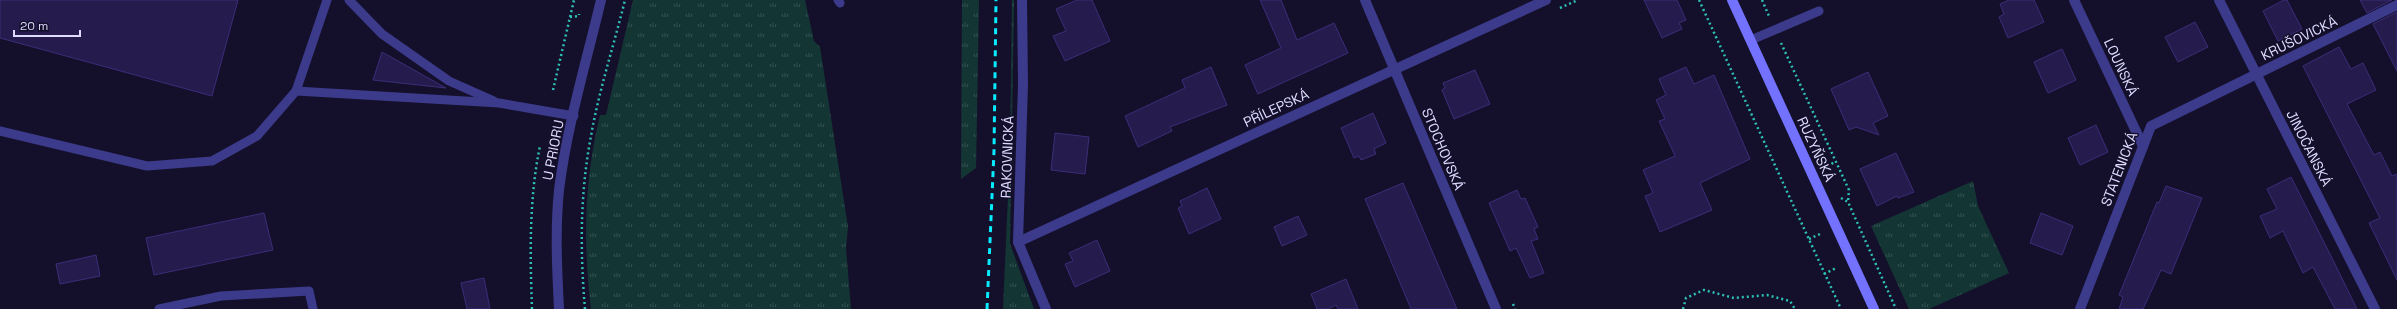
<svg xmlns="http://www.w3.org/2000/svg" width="2397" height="309" font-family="'Space Grotesk',sans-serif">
	<defs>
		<pattern id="grass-tufts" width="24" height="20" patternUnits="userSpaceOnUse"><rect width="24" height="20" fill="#133634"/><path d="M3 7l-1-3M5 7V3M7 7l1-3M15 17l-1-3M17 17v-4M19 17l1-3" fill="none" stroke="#355252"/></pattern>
	</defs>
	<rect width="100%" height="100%" fill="#14102b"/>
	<g fill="url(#grass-tufts)">
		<path d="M633,0h172l9,41 6,6 28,180 -2,21 5,61h-260c-8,-67 -7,-127 9,-194h6z"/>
		<path d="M962,0h17l-3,168 -15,11z"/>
		<path d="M1012,0h2l-4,244 24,65h-31l7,-157z"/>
		<path d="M1973,181l5,25 31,67 -80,36h-20l-38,-83z"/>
	</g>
	<g fill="#251c4d" stroke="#3b2d79">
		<path d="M0,0h238l-26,96 -212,-58z"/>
		<path d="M1077,0h15l18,41 -45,20 -12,-25 13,-5 -10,-22z"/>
		<path d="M1260,0h21l16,40 37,-17 14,30 -90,41 -13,-29 36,-17z"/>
		<path d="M1644,0h33l9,20 -7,3 3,6 -20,9z"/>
		<path d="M2009,0h25l10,22 -36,16 -9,-21 5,-3 -4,-10z"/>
		<path d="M2284,0h3l15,29 -24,12 -15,-30z"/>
		<path d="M2360,0h32l-25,13z"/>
		<path d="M2397,12v59l-24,-47z"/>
		<path d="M2195,22l13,25 -30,15 -13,-25z"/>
		<path d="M2339,47l12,22 12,-6 13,27 -29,14 27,51 6,-3 12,24 5,-2v106l-28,-57 11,-5 -77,-152z"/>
		<path d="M2062,49l14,31 -28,13 -14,-31z"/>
		<path d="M382,52l64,36 -73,-8z"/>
		<path d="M1211,67l16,38 -57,22 2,4 -34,16 -13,-31 60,-28 -3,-8z"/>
		<path d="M1686,67l8,17 20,-9 36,84 -50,24 12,27 -52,22 -15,-36 8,-3 -10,-23 32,-14 -16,-35 6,-2 -9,-19 10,-5 -7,-16z"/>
		<path d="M1475,70l15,34 -36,15 -12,-29 3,-2 -2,-5z"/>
		<path d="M1868,72l20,44 -15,7 6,12 -23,-8 -7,3 -18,-41z"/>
		<path d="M1373,113l13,30 -12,6 2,5 -15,6 -2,-4 -5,2 -13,-30z"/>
		<path d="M2096,125l12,27 -28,13 -12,-27z"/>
		<path d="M1055,133l34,4 -4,37 -34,-4z"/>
		<path d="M1896,153l18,39 -16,6 -1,-2 -20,10 -17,-37z"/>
		<path d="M2291,177l41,81 25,51h-22l-22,-42 -10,6 -20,-42 -13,7 -10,-22 17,-7 -10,-20z"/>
		<path d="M1403,183l54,126h-46l-46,-110z"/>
		<path d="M2166,186l36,12 -31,76 -10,-4 -18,39h-24l4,-12 -4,-2 38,-93 2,1z"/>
		<path d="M1207,188l14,31 -32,15 -11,-26 4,-2 -2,-5z"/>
		<path d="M1517,190l4,9 4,-1 13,29 -4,2 4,10 -7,2 13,32 -14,5 -14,-30 -6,3 -21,-48z"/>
		<path d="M264,213l9,37 -119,25 -8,-37z"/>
		<path d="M2041,213l32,13 -11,29 -32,-12z"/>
		<path d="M1298,216l9,19 -25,11 -8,-19z"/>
		<path d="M1097,240l13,31 -35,16 -10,-23 8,-3 -4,-8z"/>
		<path d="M96,255l4,21 -40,8 -4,-20z"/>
		<path d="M484,278l6,31h-23l-6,-26z"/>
		<path d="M1346,279l12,30h-20l-2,-4 -8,4h-11l-6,-15z"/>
	</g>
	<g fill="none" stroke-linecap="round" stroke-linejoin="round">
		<g stroke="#2dc0b4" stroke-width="2.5" stroke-dasharray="2 3" stroke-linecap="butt">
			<path d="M1699,0l142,309"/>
			<path d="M1762,0l7,16"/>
			<path d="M1560,8l18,-8"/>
			<path d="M570,17l9,-1v-2"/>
			<path d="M1781,43l68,147 -1,12"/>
			<path d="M553,90l21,-90"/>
			<path d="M1827,166l8,-4"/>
			<path d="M1841,198l7,4 48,107"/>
			<path d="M1809,239l11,-5"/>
			<path d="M1824,274l12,-6"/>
			<path d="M1513,304l2,5"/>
			<path d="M532,309c-2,-54 -3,-111 8,-163"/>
			<path d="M585,309c-5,-58 -5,-116 6,-173 8,-46 23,-91 34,-136"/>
			<path d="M1683,309l3,-11 18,-8 30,8 33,-3 23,6 5,8"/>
		</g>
		<g stroke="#3c3a8b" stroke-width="9">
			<path d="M349,0l33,34 67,47 45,20"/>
			<path d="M838,0l2,3"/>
			<path d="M1751,40l68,-29"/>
			<path d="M296,91l203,12 75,13"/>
			<path d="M0,131l147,35 65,-5 45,-25 39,-45 31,-91"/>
			<path d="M159,309l62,-13 88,-5 4,18"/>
		</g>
		<g stroke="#3c3a8b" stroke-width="10">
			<path d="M1022,0l1,84 -5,158 28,67"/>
			<path d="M1365,0l131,309"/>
			<path d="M2074,0l69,146"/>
			<path d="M2219,0l156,309"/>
			<path d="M1018,242l528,-242"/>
			<path d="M559,309c-2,-40 -4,-79 0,-119 8,-64 27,-127 42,-190"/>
			<path d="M2080,309l71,-183 246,-121"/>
		</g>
		<path stroke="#7272ff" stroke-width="10" d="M1732,0l142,309"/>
		<path stroke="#07ebff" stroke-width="3" stroke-dasharray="6 5" stroke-linecap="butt" d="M987,309l7,-158 2,-151"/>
	</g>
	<g text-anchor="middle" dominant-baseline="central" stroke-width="3" stroke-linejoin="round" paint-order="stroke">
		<g font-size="14" fill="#dedbff" stroke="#14102b">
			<text transform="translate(2299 38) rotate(-26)">KRUŠOVICKÁ</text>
			<text transform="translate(2121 67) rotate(65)">LOUNSKÁ</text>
			<text transform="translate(1276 108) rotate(-25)">PŘÍLEPSKÁ</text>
			<text transform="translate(2309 148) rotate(63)">JINOČANSKÁ</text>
			<text transform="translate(1443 149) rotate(67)">STOCHOVSKÁ</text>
			<text transform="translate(1816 149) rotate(65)">RUZYŇSKÁ</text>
			<text transform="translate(553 150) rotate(-79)">U PRIORU</text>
			<text transform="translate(1007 157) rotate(-88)">RAKOVNICKÁ</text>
			<text transform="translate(2119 169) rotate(-69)">STATENICKÁ</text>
		</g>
	</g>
	<path d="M14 30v6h66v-6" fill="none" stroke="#dedbff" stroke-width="2"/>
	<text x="20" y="30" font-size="12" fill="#dedbff" stroke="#14102b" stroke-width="3" paint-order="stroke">20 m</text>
</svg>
